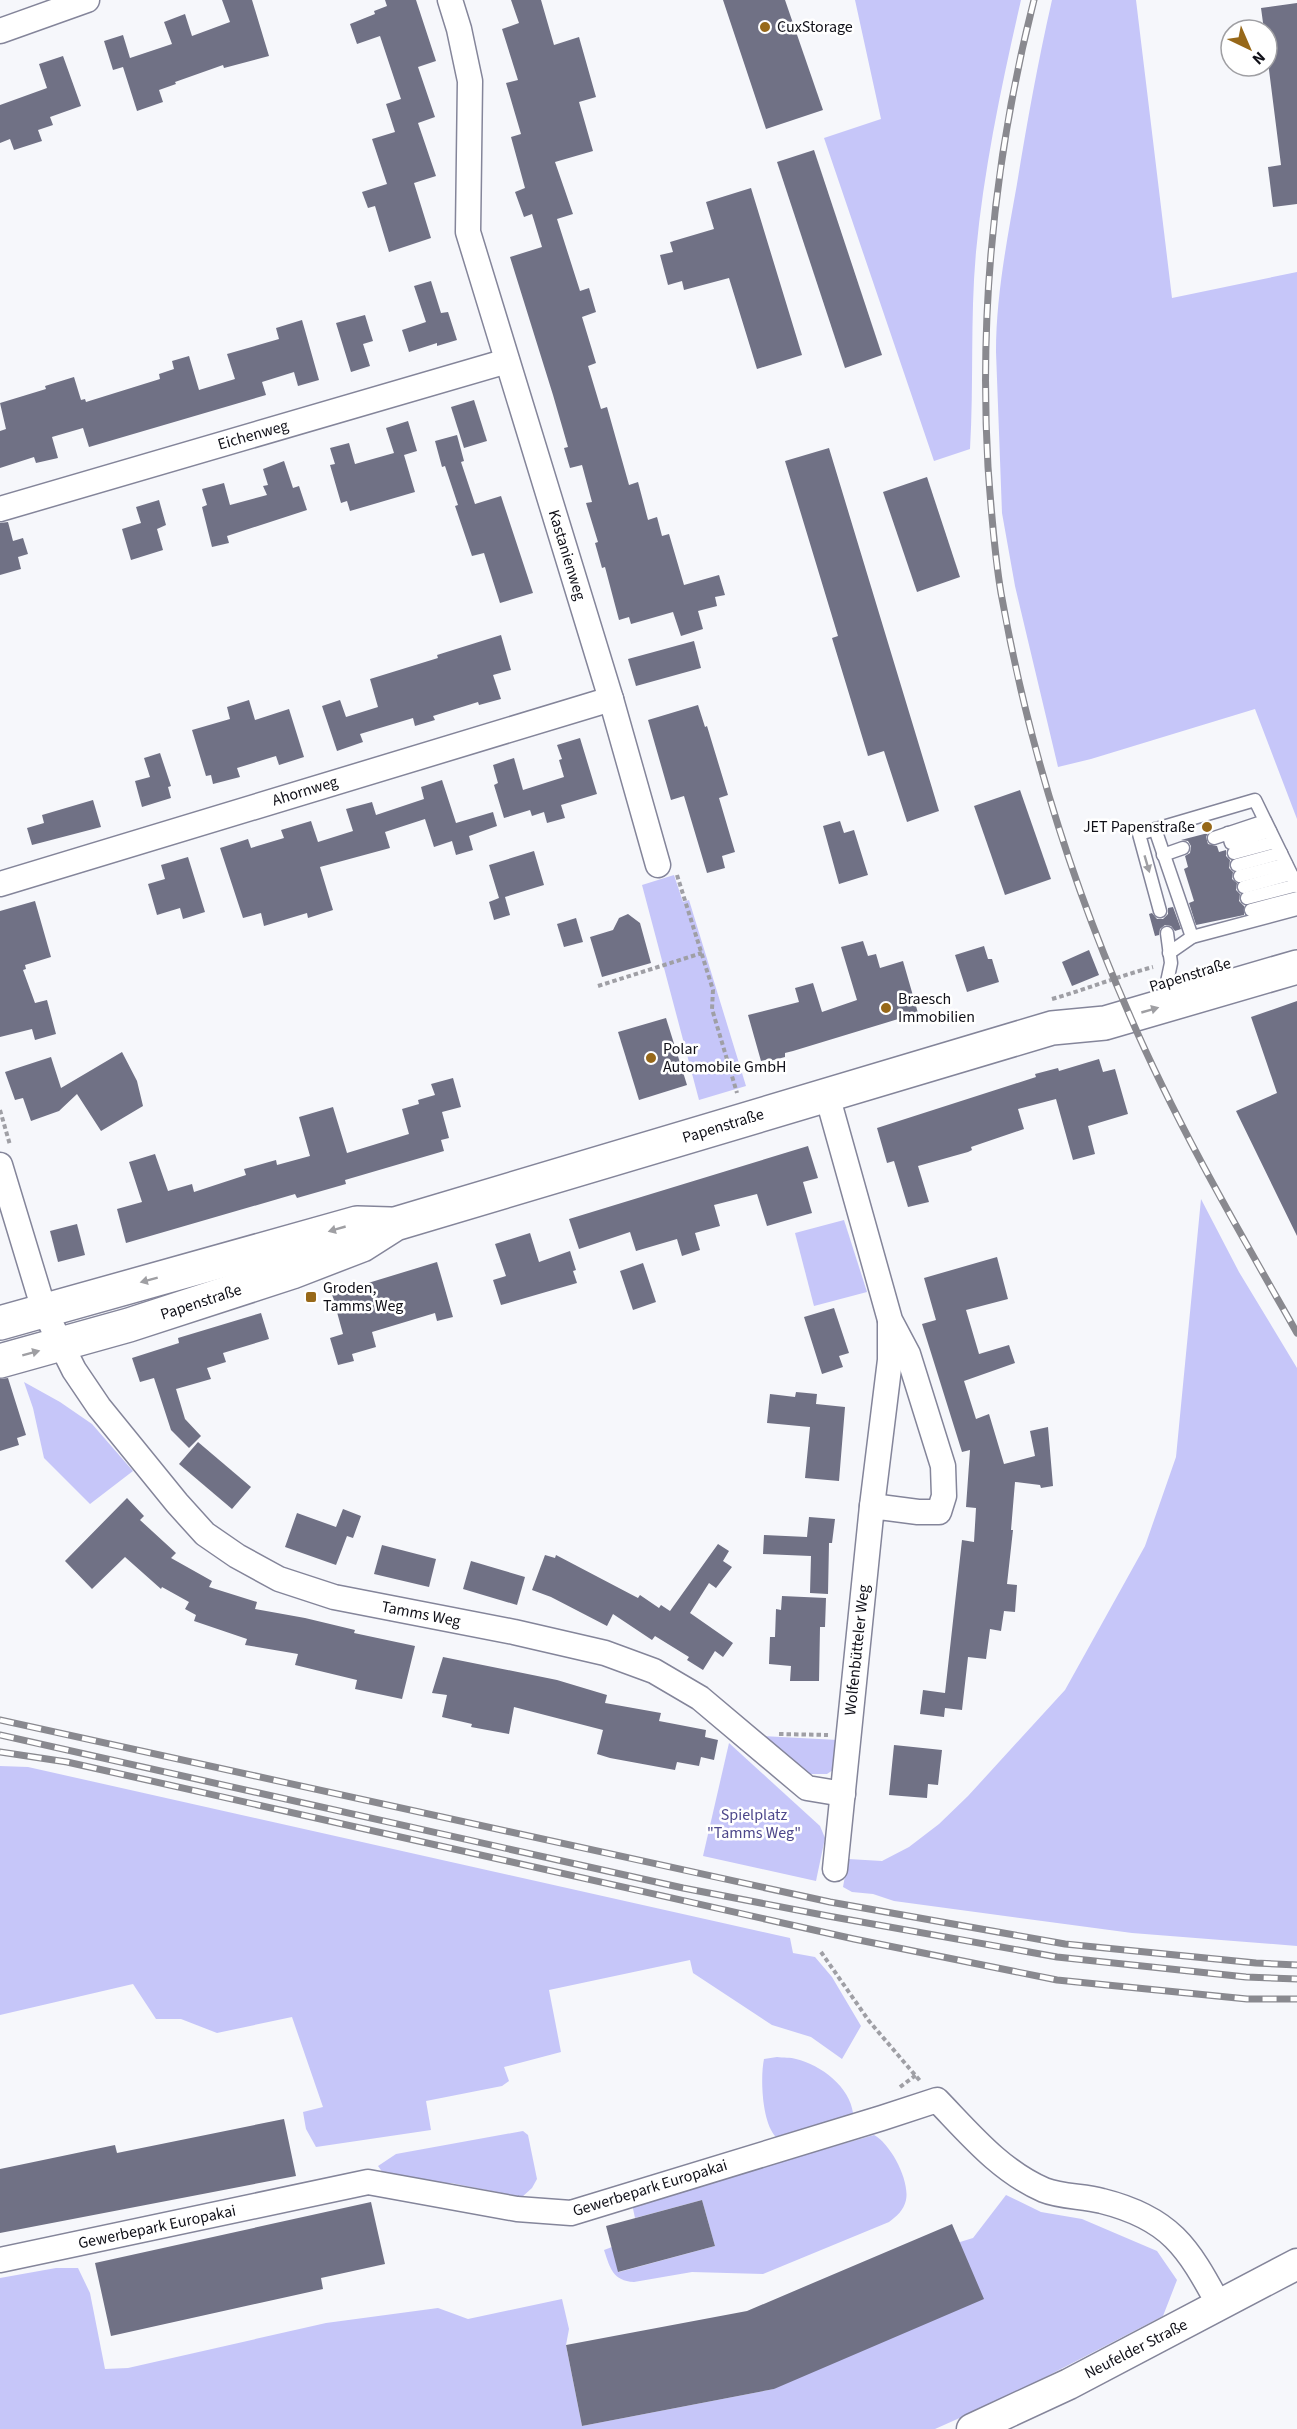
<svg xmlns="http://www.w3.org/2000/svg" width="1297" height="2429" font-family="'Source Sans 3',sans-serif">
	<rect width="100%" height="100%" fill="#f6f7fb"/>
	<g fill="#c6c6f9">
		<path d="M855,0h166c-19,83 -37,167 -45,252 -6,66 -2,132 -6,197l-36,12 -110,-323 57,-19z"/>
		<path d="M1052,0h84l36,298 125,-26v547l-42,-110 -164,50 -33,8 -43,-181 -13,-73 -6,-161c0,-56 11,-112 21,-168 10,-61 21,-123 35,-184z"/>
		<path d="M674,875l9,27 6,-2 57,186 -47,14 -57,-215z"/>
		<path d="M1201,1199l38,73 58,96v578l-165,-13 -238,-32 -21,-7 -21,-2 -9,-5 5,-28 34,2 27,-14 30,-23 29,-28 97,-106 80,-144 31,-89z"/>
		<path d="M844,1220l23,72 -53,14 -19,-73z"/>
		<path d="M24,1382l36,20 32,22 41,47 -43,33 -46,-46 -11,-50z"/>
		<path d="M761,1736l77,4 -5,30 -6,4h-23z"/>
		<path d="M729,1743l91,83 5,12 -9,43 -113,-25z"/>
		<path d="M0,1766l28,1 762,171 3,15 22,4 17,20 29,49 -19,33 -31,-22 -39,-12 -79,-52 -3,-13 -141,30 12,62 -57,15 5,14 -7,5 -76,15 5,29 -115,17 -10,-18 -3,-17 20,-5 -31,-90 -75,16 -36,-14h-25l-23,-35 -133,31z"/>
		<path d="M777,2057c6,1 14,0 19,2 25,6 54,28 57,54l-9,5 -68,19c-14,-14 -16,-59 -12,-78z"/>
		<path d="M523,2131l5,4 9,44 -5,9 -10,9 -71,-14 -11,4 -54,-10 -8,-11 18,-12z"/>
		<path d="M874,2135c17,9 36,46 32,65 -2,10 -10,17 -17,22l-126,52 -71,-2 -58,10c-21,-1 -24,-14 -30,-32l8,-3 7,25 96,-26 -13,-46 -67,18 -3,-14z"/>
		<path d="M1006,2195l35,17 41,7 75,32 20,29 -14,36 -154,80 -74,33h-935v-151l56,-10h22l12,25 15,76 23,-1 198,-45 112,-15 30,11 94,-20 7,30 -3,16 16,81 192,-37 186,-147 13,-4z"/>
	</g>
	<g fill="#707185">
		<path d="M222,0h30l17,56 -45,12 -1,-3 -48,17 1,2 -17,6 4,12 -26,9 -14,-44 -10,3 -9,-29 19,-6 7,23 42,-14 -8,-22 21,-8 7,22 38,-14z"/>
		<path d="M385,0h31l20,61 -18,6 17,50 -17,6 18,53 -22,7 17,55 -42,14 -14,-46 -7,2 -6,-16 25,-8 -15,-45 23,-7 -9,-28 15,-5 -21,-63 -23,8 -7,-20 25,-10 -1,-3 13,-5z"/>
		<path d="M511,0h30l13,45 25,-8 17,60 -17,5 14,49 -38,11 18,52 -16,5 23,72 9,-3 7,24 -14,5 14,46 -8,3 13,43 6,-2 22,78 9,-3 10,38 9,-3 5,19 7,-2 15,51 35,-10 6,20 -10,2 2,9 -19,5 5,18 -22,7 -8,-24 -42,12 -2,-7 -10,3 -14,-53 -3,1 -7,-25 3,-1 -12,-39 6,-1 -10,-37 -12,3 -6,-20 4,-1 -15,-52 -43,-138 32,-10 -10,-33 -8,3 -9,-25 10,-4 -14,-51 10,-3 -15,-51 12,-3 -16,-51 17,-6z"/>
		<path d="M723,0h62l38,110 -57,19z"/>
		<path d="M1297,3v201l-24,3 -5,-40 13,-2 -14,-111v-24h-3l-3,-22z"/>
		<path d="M63,56l18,50 -31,11 3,8 -15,5 4,11 -28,9 -4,-11 -10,4v-38l47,-17 -8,-24z"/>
		<path d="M814,150l68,205 -37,13 -68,-206z"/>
		<path d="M751,188l51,167 -45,14 -28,-91 -45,12 -2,-9 -14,4 -8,-30 13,-3 -3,-10 44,-13 -8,-27z"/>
		<path d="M431,281l10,32 7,-1 9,28 -20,6v-3l-28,9 -7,-22 24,-8 -12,-36z"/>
		<path d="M365,315l8,26 -10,3 7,22 -19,6 -15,-49z"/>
		<path d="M302,320l17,60 -21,6 -4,-14 -32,10 4,13 -177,52 -6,-19 -31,9 6,21 -22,5 -2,-6 -34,11v-37l6,-2 -6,-26 46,-14 -1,-3 29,-9 7,23 4,-1 1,3 74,-23 -1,-5 15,-5 -2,-8 17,-5 10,34 36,-11 -8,-25 52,-15 -3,-11z"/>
		<path d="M474,400l13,41 -23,7 -13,-41z"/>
		<path d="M408,421l9,30 -13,4 11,37 -65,19 -3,-10 -6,2 -11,-38 5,-1 -5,-16 19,-5 6,21 39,-11 -8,-25z"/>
		<path d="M457,435l7,26 -3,1 14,42 26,-8 32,97 -33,10 -16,-50 -12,3 -17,-50 3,-1 -13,-39 -3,1 -7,-26z"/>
		<path d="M829,448l110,363 -32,11 -23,-71 -16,5 -36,-118 6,-2 -53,-175z"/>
		<path d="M284,461l9,27 6,-2 8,24 -80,26 2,7 -17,4 -10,-40 5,-2 -5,-16 22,-6 6,22 37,-10 -4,-9 5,-1 -5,-16z"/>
		<path d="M927,477l33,100 -43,15 -34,-100z"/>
		<path d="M159,500l7,25 -9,4 6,21 -32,10 -9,-31 19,-6 -5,-16z"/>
		<path d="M8,522l5,19 10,-3 5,16 -10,3 3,12 -21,6v-52z"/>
		<path d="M501,635l10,35 -18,5 8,24 -22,6 -1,-3 -45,14 2,4 -20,6 -2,-8 -53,16 3,8 -26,9 -15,-45 18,-6 6,17 32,-10 -8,-28 68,-21 -1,-3z"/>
		<path d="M694,641l7,27 -65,18 -8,-27z"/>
		<path d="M249,700l6,20 34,-11 15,48 -25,8 -3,-9 -39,12 3,9 -27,7 -2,-9 -5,1 -14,-46 38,-11 -3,-12z"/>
		<path d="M698,705l7,22 2,-1 21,69 -9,3 16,54 -13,4 3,12 -18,5 -23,-77 -13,4 -23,-80z"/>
		<path d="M580,738l17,56 -36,11 4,13 -18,5 -3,-11 -12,4 -2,-6 -26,8 -10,-33 4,-2 -5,-18 21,-7 9,32 41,-13 -5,-17 3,-1 -5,-14z"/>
		<path d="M160,753l11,33 -3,1 3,11 -29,9 -7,-26 15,-4 -6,-19z"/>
		<path d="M442,780l14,43 37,-11 4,14 -28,10 4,14 -17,5 -4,-14 -18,6 -9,-28 -40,13 5,16 -70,19 13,43 -25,8 -1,-5 -43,13 -3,-13 -18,5 -23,-70 28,-9 3,9 33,-10 -3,-8 30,-9 7,21 35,-11 -7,-22 26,-7 4,13 48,-16 -3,-12z"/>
		<path d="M1020,790l31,89 -46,16 -31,-89z"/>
		<path d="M93,800l8,27 -69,18 -5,-17 17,-5 -2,-8z"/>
		<path d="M840,821l4,12 10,-3 14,45 -29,9 -16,-58z"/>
		<path d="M1208,833l-2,4 2,7 9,2 2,6 7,-2v6l4,4 -1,8 4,4 -1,7 5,4 -1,7 4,4 -1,7 5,5v9l-48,10 -7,-22 5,-2 -10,-32 4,-2 -3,-11 5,-3 1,-7 -3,-5 -7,-1z"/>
		<path d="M534,851l10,34 -39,12 5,18 -16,5 -5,-18 10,-4 -10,-33z"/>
		<path d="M188,857l17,55 -22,7 -3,-11 -23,7 -9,-31 17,-5 -4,-14z"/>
		<path d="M35,901l16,56 -26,8 1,4 -3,1 12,33 12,-3 9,34 -21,6 -3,-11 -32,8v-126z"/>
		<path d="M1173,907l8,22 -6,2 -4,-5 -6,-1 -5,4 -1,6 -4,1 -6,-22 3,-1 5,6h6l5,-5v-6z"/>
		<path d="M628,914l12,9 11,40 -49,14 -12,-40 23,-7 6,-12z"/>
		<path d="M576,918l7,24 -19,5 -7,-23z"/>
		<path d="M863,941l5,15 8,-2 4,14 23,-7 15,52 -125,38 -8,2v4l-15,4 -1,-2 -8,2 -13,-46 51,-13 -4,-14 18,-5 9,29 35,-12 -16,-53z"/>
		<path d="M984,946l4,13h4l7,23 -32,10 -12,-37z"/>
		<path d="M1089,950l10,25 -27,11 -10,-24z"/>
		<path d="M1297,1001v235l-61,-125 41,-18 -26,-76z"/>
		<path d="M666,1018l21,67 -48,15 -21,-68z"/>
		<path d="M122,1052l15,29 6,25 -42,25 -24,-37 -18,17 -28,10 -8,-23 -8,2 -10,-28 46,-15 10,31z"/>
		<path d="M1099,1059l4,13 12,-3 13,45 -40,12 7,28 -22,6 -17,-61 -38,10 6,20 -53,18 1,3 -4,2 -50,14 11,36 -21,5 -14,-46 -7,2 -10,-35 159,-51 -1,-3 23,-6 1,3z"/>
		<path d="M453,1078l8,29 -19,5 7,26 -8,2 3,11 -99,29 1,4 -49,14 -2,-4 -169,49 -9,-34 25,-7 -13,-40 26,-8 13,37 24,-7 2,8 52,-17 -2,-6 32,-9 1,5 33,-9 -11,-39 34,-10 14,46 62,-19 -7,-25 17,-5 -1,-4 17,-5 -4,-11z"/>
		<path d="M808,1146l10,32 -15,4 9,31 -45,13 -10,-32 -43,11 6,21 -25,7 5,17 -18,6 -5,-17 -41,12 -6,-19 -51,17 -10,-30z"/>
		<path d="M77,1224l8,31 -27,7 -8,-31z"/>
		<path d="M530,1233l9,29 31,-11 6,19 -3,1 4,12 -76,22 -8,-25 13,-4 -11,-32z"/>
		<path d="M997,1257l11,42 -42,11 13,44 30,-9 6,18 -51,18 12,38 13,-5 15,50 31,-8 -5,-25 18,-4 5,59 -12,2 -1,-3 -25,-3 -4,48h2l-6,54 10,1 -2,27 -11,-1 -3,20 -11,-2 -4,30 -18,-2 -6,53 -17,-2 -1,9 -24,-3 3,-24 22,3 17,-153 12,2 2,-34 -10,-1 4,-57 -8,2 -40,-128 14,-4 -12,-42z"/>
		<path d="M437,1262l16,55 -16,4 -2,-8 -63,19 4,15 -24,7 2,7 -16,4 -8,-27 13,-4 -11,-40z"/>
		<path d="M643,1263l13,39 -23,8 -13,-39z"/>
		<path d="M834,1308l15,45 -10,3 4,11 -21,7 -18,-57z"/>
		<path d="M261,1313l8,26 -46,14 3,9 -19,6 4,11 -35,10 9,30 16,17 -12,12 -18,-18 -17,-52 -14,4 -8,-24 47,-15 -1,-5z"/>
		<path d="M8,1378l18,57 -9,3 2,7 -19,6v-72z"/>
		<path d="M796,1392l21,2 -1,10 29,3 -6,74 -34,-3 5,-51 -43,-4 3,-29 25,3z"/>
		<path d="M198,1442l53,45 -19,22 -53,-45z"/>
		<path d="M127,1498l17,18 -4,4 36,33 -5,5 41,23 -3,6 48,15 -2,7 50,9 50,12 -1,3 61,13 -13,53 -47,-10 2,-9 -62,-15 3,-11 -53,-9 2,-6 -53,-18 2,-6 -11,-6 4,-7 -27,-15 -1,2 -36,-32 -33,32 -27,-28z"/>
		<path d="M343,1509l18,7 -8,22 -6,-2 -11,29 -51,-18 12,-34 39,14z"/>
		<path d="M809,1517l26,2 -3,24h-3l-1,51 -18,-1 1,-37 -48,-2 1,-19 43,2z"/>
		<path d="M718,1544l11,7 -6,10 9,6 -16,21 -7,-5 -19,30 43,30 -10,14 -8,-6 -12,19 -16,-10 2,-3 -34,-21 -3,4 -39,-26 -6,12 -56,-29 -19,-7 13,-35 10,3 1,-3 82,43 2,-3 19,13 2,-3 9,6z"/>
		<path d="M382,1545l54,14 -7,28 -55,-13z"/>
		<path d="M471,1561l54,16 -8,28 -54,-16z"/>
		<path d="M782,1596l44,2 -1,29h-5l-1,54h-29l1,-15 -22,-2 1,-27h5l1,-28 5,1z"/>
		<path d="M443,1657l114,23 50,15 -2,8 56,10 -2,8 47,9 -1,7 13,3 -4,20 -13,-3 -2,9 -22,-4 -2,8 -65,-12 -13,-4 6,-24 -89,-23 -5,27 -38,-7 1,-3 -30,-7 5,-22 -15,-2z"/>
		<path d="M894,1745l48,5 -4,35 -10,-1 -1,14 -38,-3z"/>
		<path d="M284,2119l12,57 -296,57v-64l115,-24 2,8z"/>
		<path d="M702,2200l13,46 -97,26 -12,-46z"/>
		<path d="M371,2202l14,62 -64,14 2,11 -212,47 -16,-73z"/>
		<path d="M952,2224l32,75 -210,90 -192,37 -16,-81 181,-34z"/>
	</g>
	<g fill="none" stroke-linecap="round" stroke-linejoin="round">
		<defs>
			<g id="service">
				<path d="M1155,829l37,108"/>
				<path d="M1228,833l3,10 39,-12"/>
				<path d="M1214,838l51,-17"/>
				<path d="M1234,853l41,-11"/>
				<path d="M1163,855l20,-7"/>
				<path d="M1237,865l44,-12"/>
				<path d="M1240,876l46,-12"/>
				<path d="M1244,887l47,-13"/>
				<path d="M1247,898l50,-13"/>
				<path d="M1251,910l46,-12"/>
				<path d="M1160,911l-21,-77 116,-34 42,86"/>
				<path d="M1169,953l23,-16 105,-28"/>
				<path d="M1167,982l4,-19 -4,-30"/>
			</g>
			<g id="minor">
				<path d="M450,0l9,29 11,52 -2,151 143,467 47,166"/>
				<path d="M0,31l87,-31"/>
				<path d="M0,509l507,-148"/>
				<path d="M0,884l611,-185"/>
				<path d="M827,1095l63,225 18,34 35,112 1,30 -5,16h-21l-46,-6 -37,363"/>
				<path d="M0,1165l44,145 30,60 25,37 78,96 28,31 32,22 42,23 55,18 180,35 91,21 49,18 46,27 107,90 36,6"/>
				<path d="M872,1506l18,-146v-38"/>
				<path d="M0,2260l368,-78 149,27 54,4 311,-95 55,-18c32,33 63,71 107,90 17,7 40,6 58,11 68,17 86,46 117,104"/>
			</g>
			<path id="tertiary" d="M972,2429l97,-45 228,-120"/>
			<g id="primary">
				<path d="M0,1323l357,-100 33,1"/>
				<path d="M0,1361l129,-36 163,-53 70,-27 33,-21 657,-196 53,-5 192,-56"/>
			</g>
		</defs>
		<use href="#service" stroke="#84859a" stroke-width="15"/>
		<use href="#minor" stroke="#84859a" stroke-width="27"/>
		<use href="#tertiary" stroke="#84859a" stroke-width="33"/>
		<use href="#primary" stroke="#84859a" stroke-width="36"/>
		<g stroke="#9f9fa5" stroke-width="4" stroke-dasharray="4.5 3" stroke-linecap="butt">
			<path d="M677,875l36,115 -1,19 25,84"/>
			<path d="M598,986l104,-33"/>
			<path d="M1052,999c35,-10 67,-23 101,-32"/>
			<path d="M0,1110l10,35"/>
			<path d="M779,1734l49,1"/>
			<path d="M821,1952l48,69 52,61"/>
			<path d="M900,2087l16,-12"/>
		</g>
		<use href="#service" stroke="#fff" stroke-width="12"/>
		<use href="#minor" stroke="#fff" stroke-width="24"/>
		<use href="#tertiary" stroke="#fff" stroke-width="30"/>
		<use href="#primary" stroke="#fff" stroke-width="33"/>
		<defs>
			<g id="rail">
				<path d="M1034,0c-39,153 -55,310 -46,467 3,42 6,84 13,126 26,146 69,287 129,423 46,107 109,215 167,317"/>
				<path d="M0,1720l830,182 235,42 191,19 41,2"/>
				<path d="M0,1735l683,153 145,28 229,41 189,20 51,2"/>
				<path d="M0,1752l67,10 787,177 203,41 190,19h50"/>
			</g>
		</defs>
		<use href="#rail" stroke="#89898f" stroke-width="7"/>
		<use href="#rail" stroke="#fff" stroke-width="4.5" stroke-dasharray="14" stroke-linecap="butt"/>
	</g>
	<defs><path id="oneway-solid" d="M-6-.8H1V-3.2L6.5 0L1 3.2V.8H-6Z" transform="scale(1.5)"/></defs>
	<g fill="#9f9fa3">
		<use href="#oneway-solid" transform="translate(1147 864) rotate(74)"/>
		<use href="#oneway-solid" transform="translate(1150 1010) rotate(-16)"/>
		<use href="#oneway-solid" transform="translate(337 1229) rotate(164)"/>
		<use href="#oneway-solid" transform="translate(149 1280) rotate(165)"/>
		<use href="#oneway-solid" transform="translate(31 1353) rotate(-15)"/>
	</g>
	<g fill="#976819" stroke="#fff" stroke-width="2">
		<circle cx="765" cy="27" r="6"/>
		<circle cx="1207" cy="827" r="6"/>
		<circle cx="886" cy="1008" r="6"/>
		<circle cx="651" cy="1058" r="6"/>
		<rect x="305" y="1291" width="12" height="12" rx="3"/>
	</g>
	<g text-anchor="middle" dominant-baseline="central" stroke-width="5" stroke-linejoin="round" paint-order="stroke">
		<g font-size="16" fill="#101018" stroke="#fff" text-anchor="start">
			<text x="777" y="27">CuxStorage</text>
			<text x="1195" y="827" text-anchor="end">JET Papenstraße</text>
			<text x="898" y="999">Braesch<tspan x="898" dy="18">Immobilien</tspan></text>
			<text x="663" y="1049">Polar<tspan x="663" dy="18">Automobile GmbH</tspan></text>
			<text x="323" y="1288">Groden,<tspan x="323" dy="18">Tamms Weg</tspan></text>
		</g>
		<g font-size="16" fill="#101018" stroke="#fff">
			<text transform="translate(253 435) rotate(-16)">Eichenweg</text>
			<text transform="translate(567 555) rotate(73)">Kastanienweg</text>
			<text transform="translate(305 791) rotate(-17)">Ahornweg</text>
			<text transform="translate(1190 975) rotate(-17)">Papenstraße</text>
			<text transform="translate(723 1126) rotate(-17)">Papenstraße</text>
			<text transform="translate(201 1302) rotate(-18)">Papenstraße</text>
			<text transform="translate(421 1614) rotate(11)">Tamms Weg</text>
			<text transform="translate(857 1650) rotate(-84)">Wolfenbütteler Weg</text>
			<text transform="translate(650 2188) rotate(-17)">Gewerbepark Europakai</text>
			<text transform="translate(157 2227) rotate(-12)">Gewerbepark Europakai</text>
			<text transform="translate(1136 2349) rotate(-27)">Neufelder Straße</text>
		</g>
		<g font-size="16" fill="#4d478b" stroke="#fff">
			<text x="754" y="1815">Spielplatz<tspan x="754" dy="18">"Tamms Weg"</tspan></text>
		</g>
	</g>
	<g transform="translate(1249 48) rotate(136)"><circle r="28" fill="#ffffff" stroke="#9f9fa3" stroke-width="1.5"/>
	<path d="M0-4.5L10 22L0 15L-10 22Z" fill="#976819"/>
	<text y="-9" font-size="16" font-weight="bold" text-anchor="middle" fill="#101018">N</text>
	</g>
</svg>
